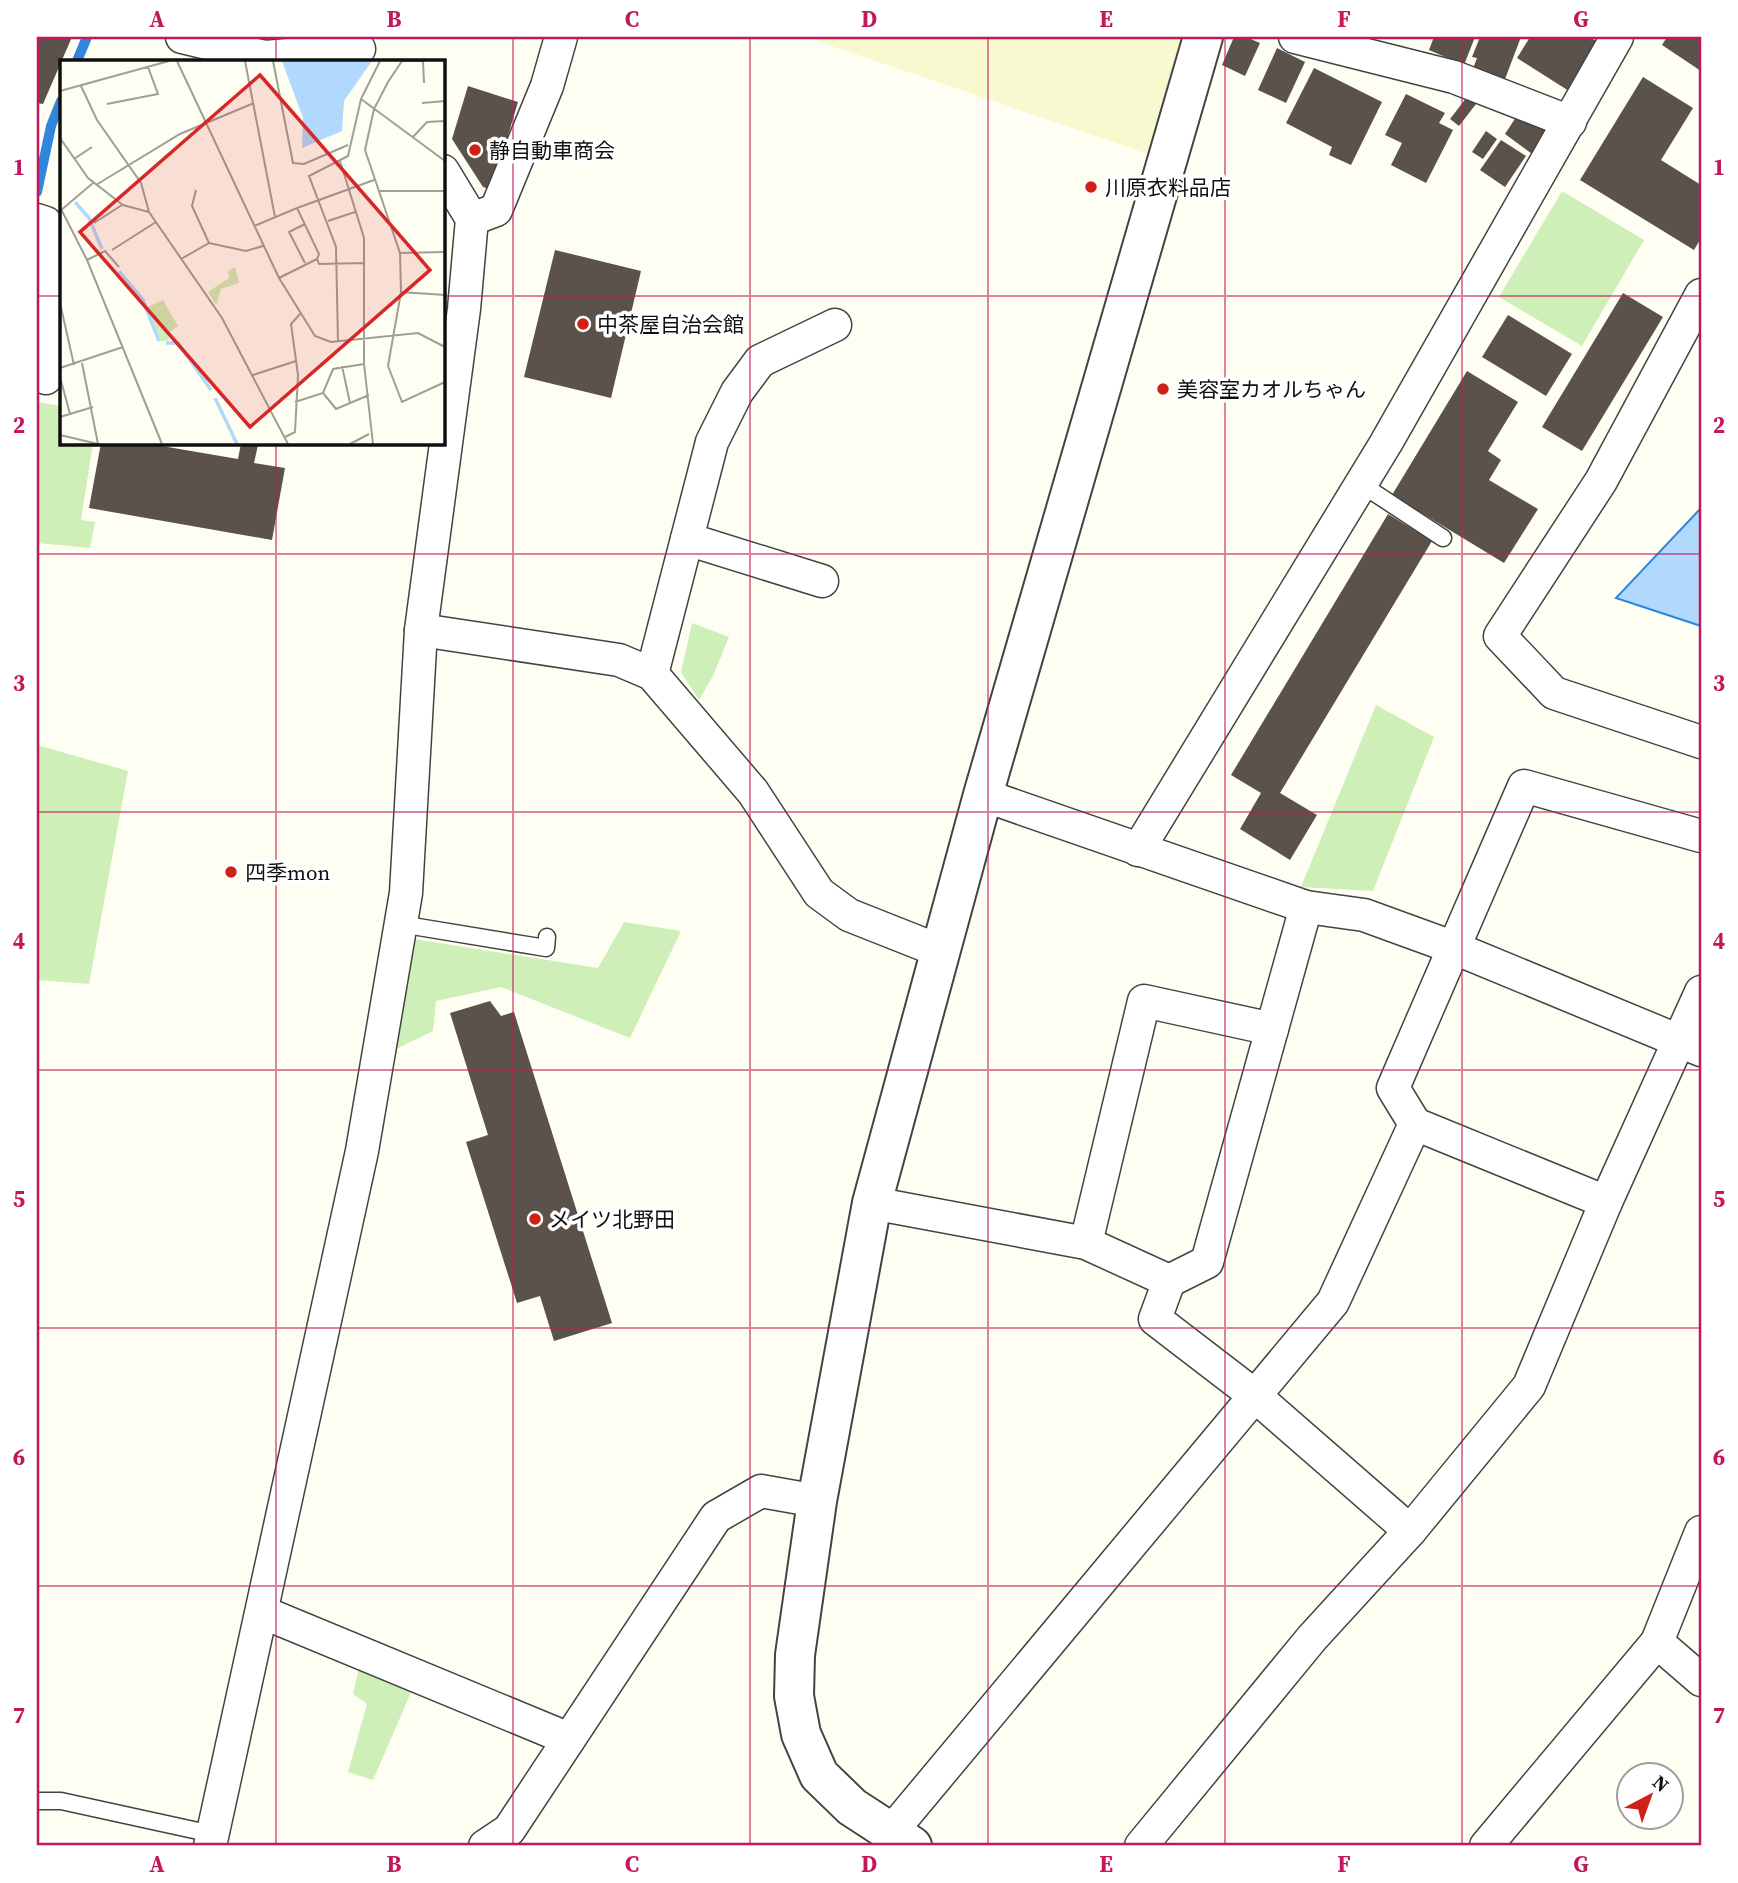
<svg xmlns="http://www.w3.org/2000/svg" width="1738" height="1883" font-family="'Source Serif 4','Noto Sans JP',serif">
	<rect width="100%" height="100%" fill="#fffef3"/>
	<path fill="#f8f9cf" d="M806,37h378l-36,117z"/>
	<g fill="#ceefb7">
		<path d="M1562,191l82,49 -62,106 -83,-49z"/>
		<path d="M37,402l24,4v37h32l-12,77 14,2 -5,26 -53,-5z"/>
		<path d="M692,623l37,14 -16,39 -14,24 -18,-28z"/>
		<path d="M1376,705l58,32 -61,154 -72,-4z"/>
		<path d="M37,745l91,26 -39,213 -52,-4z"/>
		<path d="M624,922l57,9 -51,107 -129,-51 -65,14 -3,30 -39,19 20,-111 184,29z"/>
		<path d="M359,1668l53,22 -39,90 -25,-8 19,-68 -14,-10z"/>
	</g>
	<path fill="#b1d9fd" stroke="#3086dc" stroke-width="2" d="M1701,508v118l-85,-28z"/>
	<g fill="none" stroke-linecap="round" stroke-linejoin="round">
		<g stroke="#3086dc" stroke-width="10">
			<path d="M77,61l10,-24"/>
			<path d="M37,192l14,-66 10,-25"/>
		</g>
	</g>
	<g fill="#5a524b">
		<path d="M37,37h35l-29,67 -6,-1z"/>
		<path d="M1234,37h12l14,6 -15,33 -23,-11z"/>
		<path d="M1434,37h41l-11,28 -35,-15z"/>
		<path d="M1480,37h41l-19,50 -31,-13 6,-16 -5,-1z"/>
		<path d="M1530,37h60l9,6 -30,48 -52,-33z"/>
		<path d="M1667,37h34v34l-39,-26z"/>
		<path d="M1277,48l28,14 -19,41 -28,-13z"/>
		<path d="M1314,68l68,34 -31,63 -22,-10 3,-8 -46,-24z"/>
		<path d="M1643,77l50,31 -32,52 40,25v53l-7,12 -114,-70z"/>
		<path d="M468,86l50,16 -26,88 -9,-3 -31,-48z"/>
		<path d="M1406,94l39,19 -6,10 14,7 -27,53 -35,-18 11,-22 -17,-8z"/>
		<path d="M1467,97l9,7 -17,22 -9,-7z"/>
		<path d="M1520,111l30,21 -15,24 -30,-22z"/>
		<path d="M1486,131l11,8 -14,20 -11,-7z"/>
		<path d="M1501,140l25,16 -21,31 -25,-17z"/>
		<path d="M555,250l86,21 -30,127 -87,-21z"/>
		<path d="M1623,293l40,24 -81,134 -40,-24z"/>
		<path d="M1508,315l64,39 -26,42 -64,-39z"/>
		<path d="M1467,371l51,31 -30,49 13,9 -12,20 49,29 -34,54 -112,-68z"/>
		<path d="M101,443h56l-1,2 82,14 3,-16 17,2 -4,18 31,5 -13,72 -183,-32z"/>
		<path d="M1388,514l44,27 -152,252 37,22 -27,45 -50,-31 21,-36 -30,-18z"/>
		<path d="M490,1001l11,15 13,-4 98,311 -58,18 -14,-45 -23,7 -51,-161 22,-7 -38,-122z"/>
	</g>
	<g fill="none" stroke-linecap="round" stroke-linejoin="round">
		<defs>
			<g id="service">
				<path d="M1361,484l82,54"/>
				<path d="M400,924l146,24 1,-11"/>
				<path d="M37,1801h24l151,33"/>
			</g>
			<g id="minor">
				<path d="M182,37l83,20 94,-8"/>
				<path d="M1295,37l159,40 116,45"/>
				<path d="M472,219l24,-9 51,-124 14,-49"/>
				<path d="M37,220l9,3v155"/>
				<path d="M1701,295l-100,186 -101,155 54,57 147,49"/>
				<path d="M687,539l135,42"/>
				<path d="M421,630l198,30 33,14 101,118 66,101 30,22 91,36"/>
				<path d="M652,674l60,-232 25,-50 23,-31 75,-36"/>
				<path d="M983,795l323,112 -99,355 -38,19"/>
				<path d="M1138,850l248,-407 231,-406"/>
				<path d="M1306,907l58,8 88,32 249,103"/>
				<path d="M1415,1124l191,78"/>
				<path d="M872,1203l214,40 83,38 -14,38 99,76 156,136"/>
				<path d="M1086,1243l58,-242 128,28"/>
				<path d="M1701,1532l-44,110 44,38"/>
				<path d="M262,1612l307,127"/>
				<path d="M891,1832l442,-530 82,-178 -22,-36 131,-302 177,50"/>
				<path d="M210,1846l152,-695 44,-258 15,-263 43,-321 8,-90 -29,-48"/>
				<path d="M485,1846l24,-16 207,-313 45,-26 56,10"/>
				<path d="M1141,1846l171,-208 98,-107 119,-145 77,-184 95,-210"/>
				<path d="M1486,1846l171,-204"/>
			</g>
			<path id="tertiary" d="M912,1846l-60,-39 -33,-32 -18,-41 -7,-38 1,-41 22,-154 55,-298 111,-408 220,-758"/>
		</defs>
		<use href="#service" stroke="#434343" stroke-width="19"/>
		<use href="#minor" stroke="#434343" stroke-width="35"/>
		<use href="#tertiary" stroke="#434343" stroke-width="42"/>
		<use href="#service" stroke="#fff" stroke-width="16"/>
		<use href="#minor" stroke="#fff" stroke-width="32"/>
		<use href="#tertiary" stroke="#fff" stroke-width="38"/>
	</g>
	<path fill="none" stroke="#c2185b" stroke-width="2" stroke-opacity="0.55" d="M276,37v24M513,37v1809M750,37v1809M988,37v1809M1225,37v1809M1462,37v1809M37,296h24M443,296h1258M276,443v1403M37,554h1664M37,812h1664M37,1070h1664M37,1328h1664M37,1586h1664"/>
	<g fill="#d02117" stroke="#fff" stroke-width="2.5">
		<circle cx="475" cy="150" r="7"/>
		<circle cx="1091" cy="187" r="7"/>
		<circle cx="583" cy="324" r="7"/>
		<circle cx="1163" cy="389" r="7"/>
		<circle cx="231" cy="872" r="7"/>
		<circle cx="535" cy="1219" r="7"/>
	</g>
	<g text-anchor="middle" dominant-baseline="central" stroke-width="7" stroke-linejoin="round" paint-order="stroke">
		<g font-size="21" fill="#101010" stroke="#fff" text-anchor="start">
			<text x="489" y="150">静自動車商会</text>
			<text x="1105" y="187">川原衣料品店</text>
			<text x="597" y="324">中茶屋自治会館</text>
			<text x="1177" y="389">美容室カオルちゃん</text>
			<text x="245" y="872">四季mon</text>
			<text x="549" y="1219">メイツ北野田</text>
		</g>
	</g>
	<g transform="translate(60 60)">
		<rect width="385" height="385" fill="#fffef3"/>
		<path d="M175,207l4,16 -18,6 -5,16 -8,-13 21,-14 -1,-7zM103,240l15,26 -11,8 3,6 -4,1h-8l-12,-33z" fill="#ceefb7"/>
		<path d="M222,1h90l-28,40 -2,30 -40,17 1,-30z" fill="#b1d9fd"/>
		<path fill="none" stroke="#b1d9fd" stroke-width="3.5" d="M15,142l14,16 13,31M59,211l24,29 16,41M106,283h12l33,47M155,338l22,46"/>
		<path fill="none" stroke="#9f9f98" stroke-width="2" d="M117,1l102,217 36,58 16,6 87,-9 27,14M185,1l30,156M213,1l20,102 11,1 44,-19M363,1l1,22M365,1h-23l-14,21 -14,27 -9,41 35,103 45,-1M21,26l16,34 44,63 8,29M0,31l109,-30M301,39l84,62M362,43l23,-2M47,44l51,-10 -10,-27M353,77l14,-15 18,-1M0,78l28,40 35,27 26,7 73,106 66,126M14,99l18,-12M280,101l24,77v126l9,80M36,125l84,-51 74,-31M136,130l-4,16 17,37M319,131h66M0,147l27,53 75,184M237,148l77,-28M0,151l33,-28M268,161l27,-9M34,163l28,-18M245,164l-16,8 16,31M194,166l43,-18 22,46 -2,5M52,190l44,-28M340,193l1,39 44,3M121,199l28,-16 37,8 17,-5M27,200l18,-9 14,16M219,218l38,-19 2,5 45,-1M341,232l-13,74 14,36 43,-20M0,243l14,62M278,281l-2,-94 -27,-71 39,-20 13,-57 19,-38M282,306l8,37M0,308l63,-21M193,315l43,-14M0,317l10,37M263,333l13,16 33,-14M235,342l28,-9 10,-24 31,-5M0,357l33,-10M0,375l38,9 -16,-81M225,377l10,-5 3,-57 -7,-51 9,-10M290,384l19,-10"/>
		<path fill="#d62828" fill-opacity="0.15" stroke="#d62828" stroke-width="3.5" d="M200,15l170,195 -180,157 -170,-195z"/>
		<rect width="385" height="385" fill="none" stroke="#101010" stroke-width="3.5"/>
	</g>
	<rect width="1738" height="1883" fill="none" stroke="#ffffff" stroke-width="77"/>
	<g transform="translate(1650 1796) rotate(41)"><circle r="33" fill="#ffffff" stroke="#9f9f9f" stroke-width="2"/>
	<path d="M0-5L12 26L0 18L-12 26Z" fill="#d02117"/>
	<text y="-10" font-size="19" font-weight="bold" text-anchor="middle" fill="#101010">N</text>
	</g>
	<rect x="38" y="38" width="1662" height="1806" fill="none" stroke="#c2185b" stroke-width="2.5"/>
	<g font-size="23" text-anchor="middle" font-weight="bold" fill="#c2185b">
		<text x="157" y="27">A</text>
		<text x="394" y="27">B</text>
		<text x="632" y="27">C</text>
		<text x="869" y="27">D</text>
		<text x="1106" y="27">E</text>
		<text x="1344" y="27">F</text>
		<text x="1581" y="27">G</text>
		<text x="19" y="175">1</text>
		<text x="1719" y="175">1</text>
		<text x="19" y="433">2</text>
		<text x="1719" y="433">2</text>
		<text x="19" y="691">3</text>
		<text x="1719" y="691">3</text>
		<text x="19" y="949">4</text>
		<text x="1719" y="949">4</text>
		<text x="19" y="1207">5</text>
		<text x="1719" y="1207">5</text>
		<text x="19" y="1465">6</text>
		<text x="1719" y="1465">6</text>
		<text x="19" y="1723">7</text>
		<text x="1719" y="1723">7</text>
		<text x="157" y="1872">A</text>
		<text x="394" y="1872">B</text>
		<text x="632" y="1872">C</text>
		<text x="869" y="1872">D</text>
		<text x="1106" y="1872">E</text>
		<text x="1344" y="1872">F</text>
		<text x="1581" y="1872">G</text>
	</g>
</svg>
